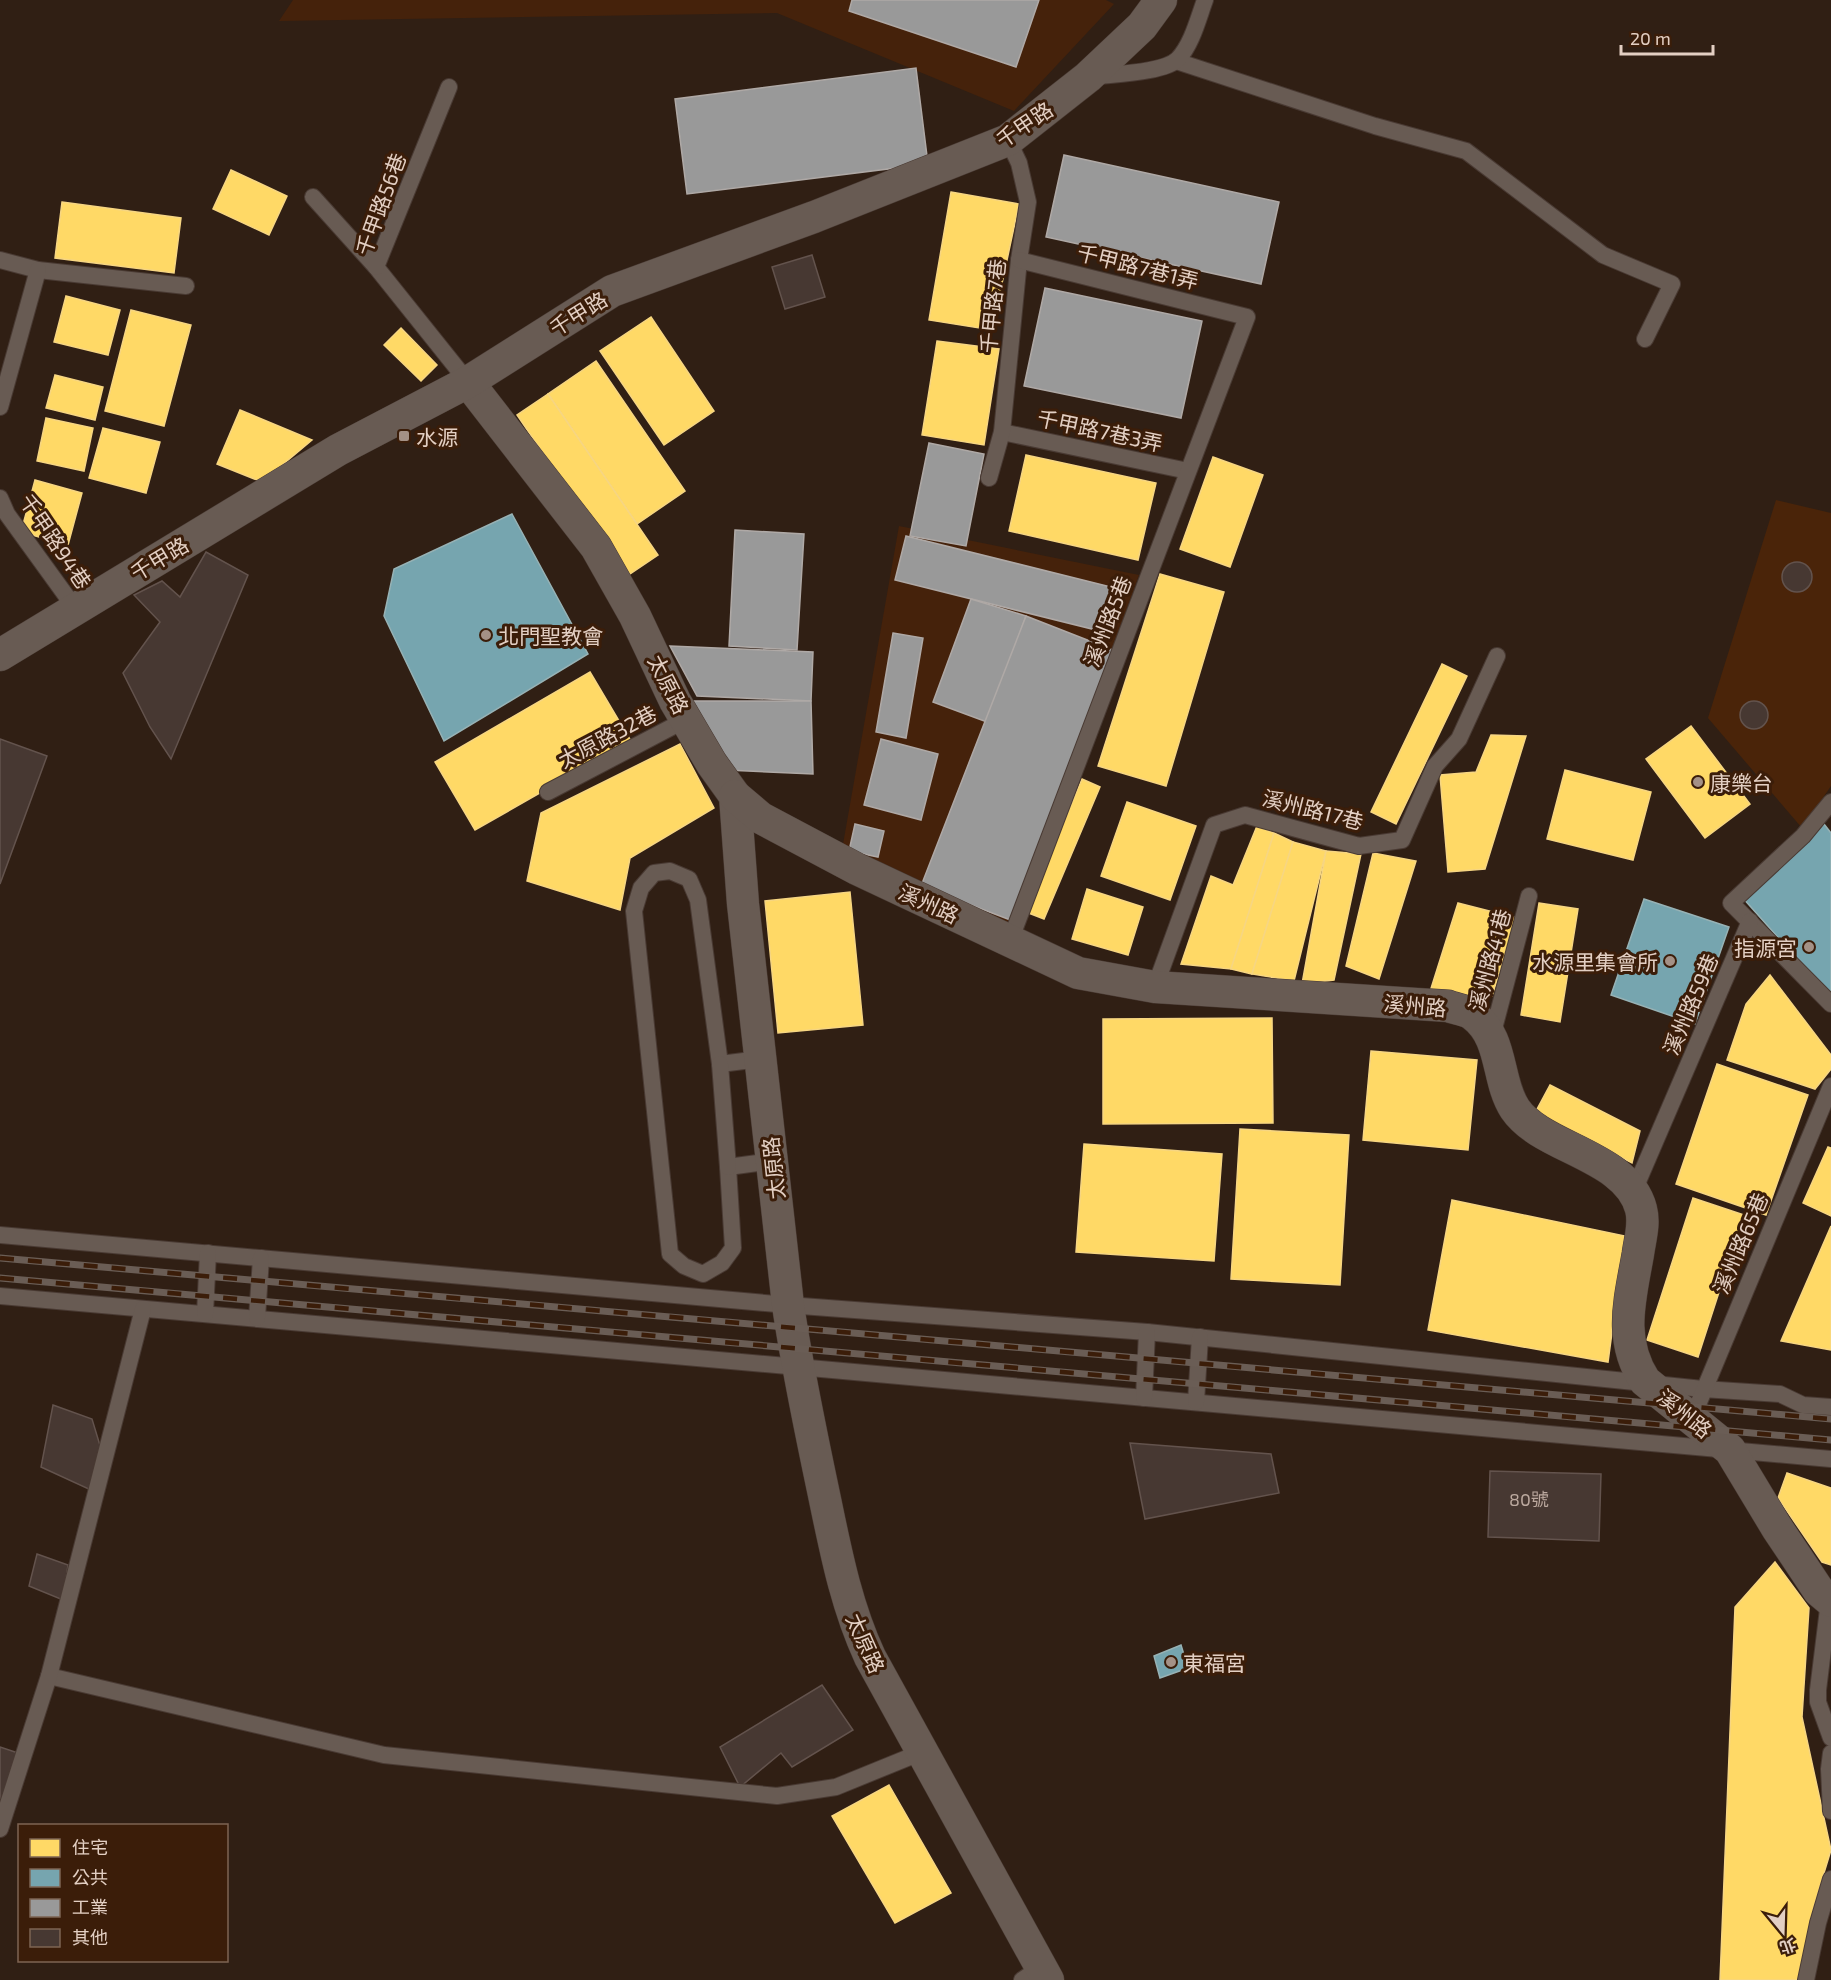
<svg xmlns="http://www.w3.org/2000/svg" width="1831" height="1980" font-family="'Exo 2','Noto Sans TC',sans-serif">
	<rect width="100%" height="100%" fill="#301f14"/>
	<g fill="#45220b">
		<path d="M293,0h813l8,4 -100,107 -237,-98 -498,8z"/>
		<path d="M899,526l240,49 -126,351 -171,-76z"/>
	</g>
	<path fill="#4a2409" d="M1776,500l55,13v273l-29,42 -94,-110z"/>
	<g fill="#ffd966" stroke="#f7d682" stroke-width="1.5">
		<path d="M231,170l56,26 -18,39 -56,-26z"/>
		<path d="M951,192l68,12 -27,126 -63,-10z"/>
		<path d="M62,202l119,16 -7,55 -119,-15z"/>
		<path d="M66,296l54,14 -12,45 -54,-13z"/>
		<path d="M131,310l60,15 -27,101 -59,-15z"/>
		<path d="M651,317l63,94 -50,34 -64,-94z"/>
		<path d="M401,328l36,37 -16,16 -37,-36z"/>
		<path d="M937,341l62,8 -15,96 -62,-10z"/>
		<path d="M596,361l89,130 -48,33 -89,-130z"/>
		<path d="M55,375l48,12 -8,33 -49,-12z"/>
		<path d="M548,394l110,161 -31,21 -110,-161z"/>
		<path d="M240,410l72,30 -50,42 -45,-18z"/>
		<path d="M46,418l47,10 -9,43 -47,-10z"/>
		<path d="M103,428l57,14 -14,51 -57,-15z"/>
		<path d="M1026,455l130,28 -18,77 -129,-29z"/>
		<path d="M1213,457l50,18 -33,92 -50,-18z"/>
		<path d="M35,480l47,13 -14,52 -47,-13z"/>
		<path d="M1160,574l64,18 -58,194 -68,-20z"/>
		<path d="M1442,664l25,12 -71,148 -25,-12z"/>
		<path d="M590,672l41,69 -156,89 -40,-68z"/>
		<path d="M1691,726l59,78 -45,34 -59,-79z"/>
		<path d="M1491,735l35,1 -41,133 -37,3 -8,-97 36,-3z"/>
		<path d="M680,744l34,64 -84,50 -10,52 -93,-29 14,-68z"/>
		<path d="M1565,770l86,22 -18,68 -86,-21z"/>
		<path d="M1082,779l18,8 -56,132 -18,-7z"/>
		<path d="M1127,802l69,24 -26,74 -69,-24z"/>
		<path d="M1257,826l17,7 -43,136 -50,-5 30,-88 22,9z"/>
		<path d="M1274,833l19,9 -41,132 -21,-5z"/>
		<path d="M1293,842l33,9 -32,130 -42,-7z"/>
		<path d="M1326,851l35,3 -27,126 -32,4z"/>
		<path d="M1373,853l43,8 -37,118 -33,-13z"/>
		<path d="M1087,889l56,18 -15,48 -56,-16z"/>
		<path d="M850,892l13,133 -85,8 -13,-132z"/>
		<path d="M1458,903l59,15 -25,78 -64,2z"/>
		<path d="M1539,903l39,6 -18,113 -39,-7z"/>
		<path d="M1770,975l61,80v14l-16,20 -88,-29 19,-56z"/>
		<path d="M1272,1018l1,105 -170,1v-105z"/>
		<path d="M1371,1051l106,9 -9,90 -105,-10z"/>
		<path d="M1717,1064l91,31 -42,120 -90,-31z"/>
		<path d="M1550,1085l90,46 -8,32 -97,-50z"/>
		<path d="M1240,1129l109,6 -9,150 -109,-6z"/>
		<path d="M1084,1144l138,10 -8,107 -138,-9z"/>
		<path d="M1828,1147l3,1v68l-28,-13z"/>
		<path d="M1693,1198l51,17 -46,142 -51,-17z"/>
		<path d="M1452,1200l173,36 -17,126 -180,-32z"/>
		<path d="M1831,1226v124l-50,-9z"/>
		<path d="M1787,1473l44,15v77l-9,-3 -44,-64z"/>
		<path d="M1775,1562l34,46 -7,109 29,133 -17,56 -16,74h-78l15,-373z"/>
		<path d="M889,1785l62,108 -56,30 -63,-107z"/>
	</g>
	<g fill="#76a5af" stroke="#97b2b5" stroke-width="1.5">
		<path d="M512,514l76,140 -144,87 -60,-125 10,-47z"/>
		<path d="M1824,824l7,9v164l-89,-100z"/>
		<path d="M1644,899l85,28 -34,97 -84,-29z"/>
		<path d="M1181,1645l7,23 -28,10 -6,-22z"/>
	</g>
	<g fill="#999" stroke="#afa9a6" stroke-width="1.5">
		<path d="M852,0h187l-23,67 -167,-56z"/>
		<path d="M916,68l12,96 -241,30 -12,-95z"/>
		<path d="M1064,155l215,47 -18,82 -215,-47z"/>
		<path d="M1045,288l157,33 -21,97 -157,-32z"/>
		<path d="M929,443l55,11 -18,92 -56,-10z"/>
		<path d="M735,530l69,4 -7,116 -68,-4z"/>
		<path d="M906,536l217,54 -11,44 -217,-54z"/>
		<path d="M971,599l55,17 -39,106 -54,-20z"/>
		<path d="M1026,616l92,36 -105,269 -92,-35z"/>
		<path d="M893,633l30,5 -17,100 -30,-6z"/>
		<path d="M670,646l143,6 -2,49 -114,-5z"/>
		<path d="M691,701h120l2,73 -87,-4z"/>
		<path d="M881,739l57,15 -17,66 -57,-15z"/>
		<path d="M855,824l29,7 -6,26 -29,-6z"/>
	</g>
	<g fill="#473832" stroke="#63534d" stroke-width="1.5">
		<path d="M812,255l13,42 -40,12 -13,-42z"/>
		<path d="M206,552l42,23 -77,184 -21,-32 -27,-54 37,-51 -26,-27 28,-14 18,16z"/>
		<circle cx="1797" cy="577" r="15"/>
		<circle cx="1754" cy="715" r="14"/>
		<path d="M0,739l47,17 -47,128z"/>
		<path d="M53,1405l39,14 10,33 -9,39 -52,-24z"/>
		<path d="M1130,1443l141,11 8,39 -134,26z"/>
		<path d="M1490,1471l111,3 -2,67 -111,-4z"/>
		<path d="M37,1554l31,11 -5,35 -34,-14z"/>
		<path d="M822,1685l31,45 -61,37 -11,-14 -41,34 -20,-40z"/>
		<path d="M0,1747l18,6 -18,53z"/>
	</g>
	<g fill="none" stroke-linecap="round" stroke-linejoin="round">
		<defs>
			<g id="lane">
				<path d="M1176,61l199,65 91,25 137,104 69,29 -27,55"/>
				<path d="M1092,77c20,-3 72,-4 86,-18 14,-15 20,-40 27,-59"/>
				<path d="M449,87l-73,180 92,115"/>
				<path d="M313,197l63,70"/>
				<path d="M0,260l38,10 148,16"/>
				<path d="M0,407l38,-137"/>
				<path d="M1002,432l186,39"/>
				<path d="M989,478l13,-46 17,-172 9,-58 -9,-39 -11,-23"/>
				<path d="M0,498l7,16 68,94"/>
				<path d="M548,792l139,-73"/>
				<path d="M1831,802l-28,34 -72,67 100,101"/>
				<path d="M1010,941l237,-624 -228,-57"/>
				<path d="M1155,987l59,-162 31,-10 114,31 43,-6 33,-74 24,-27 38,-83"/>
				<path d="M1492,1036l37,-140"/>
				<path d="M760,1059l-40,5 -22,-164 -9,-21 -19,-8 -16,2 -13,15 -7,23 36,343 14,12 19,8 19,-11 11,-15 -5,-81 44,-6"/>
				<path d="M720,1064l8,103"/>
				<path d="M1633,1193l117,-272"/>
				<path d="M0,1235l788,70 359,27 556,57 77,5 23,11 28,2"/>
				<path d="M0,1296l1831,163"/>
				<path d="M205,1314l3,-61"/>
				<path d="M257,1318l4,-60"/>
				<path d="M1144,1398l3,-66"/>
				<path d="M1196,1402l4,-65"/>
				<path d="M1692,1419l139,-333"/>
				<path d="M1829,1601l-11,89v12l13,36"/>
				<path d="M49,1676l335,79 393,41 59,-9 86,-35"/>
				<path d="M1831,1753l-2,16 2,42"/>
				<path d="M0,1829l49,-153 94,-367"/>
				<path d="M1022,1980l19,-13"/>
				<path d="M1806,1980l12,-57 13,-44"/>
			</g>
			<g id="street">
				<path d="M468,382l128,165 39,69 40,85 37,63 23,32 8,108 45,401c9,62 22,123 35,185 12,57 22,113 47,167l178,323"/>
				<path d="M0,655l338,-205 130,-68 144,-91 202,-74 194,-77 80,-63 54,-51 19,-26"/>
				<path d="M735,796l26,22 96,51 221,104 77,14 293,19c8,3 19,4 25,9 31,23 23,65 42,94 27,40 112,46 126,100 4,15 -1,30 -3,45 -8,46 -20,85 7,127l85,69 47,78 42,63 12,10"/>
			</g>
		</defs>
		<use href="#lane" stroke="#493a33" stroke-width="18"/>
		<use href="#street" stroke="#493a33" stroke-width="33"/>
		<use href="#lane" stroke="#685b53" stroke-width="16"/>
		<use href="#street" stroke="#685b53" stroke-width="32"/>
		<defs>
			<g id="rail">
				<path d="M0,1258l1831,161"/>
				<path d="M0,1278l1831,162"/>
			</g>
		</defs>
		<use href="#rail" stroke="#6a5d55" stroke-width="7"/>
		<use href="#rail" stroke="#3b1d09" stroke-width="4.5" stroke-dasharray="14" stroke-linecap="butt"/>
	</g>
	<g fill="#a49186" stroke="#3b1d09" stroke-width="2">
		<rect x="398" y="430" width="12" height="12" rx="3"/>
		<circle cx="486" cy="635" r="6"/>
		<circle cx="1698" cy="782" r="6"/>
		<circle cx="1809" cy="947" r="6"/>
		<circle cx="1670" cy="961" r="6"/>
		<circle cx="1171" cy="1662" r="6"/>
	</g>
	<g text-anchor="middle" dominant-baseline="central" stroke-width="6" stroke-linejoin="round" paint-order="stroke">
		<g font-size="18" fill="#bca99f">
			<text x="1529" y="1499">80號</text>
		</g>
		<g font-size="21" fill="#e3cfc3" stroke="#3b1d09">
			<text transform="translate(1024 124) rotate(-34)">千甲路</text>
			<text transform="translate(380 204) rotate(-70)">千甲路56巷</text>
			<text transform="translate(1138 266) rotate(14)">千甲路7巷1弄</text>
			<text transform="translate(992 306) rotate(-84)">千甲路7巷</text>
			<text transform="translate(578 313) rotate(-32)">千甲路</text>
			<text transform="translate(1100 430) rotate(12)">千甲路7巷3弄</text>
			<text transform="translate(56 541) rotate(56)">千甲路94巷</text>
			<text transform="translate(159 558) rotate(-31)">千甲路</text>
			<text transform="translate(1107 621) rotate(-69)">溪州路5巷</text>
			<text transform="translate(669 684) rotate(63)">太原路</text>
			<text transform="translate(607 736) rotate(-28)">太原路32巷</text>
			<text transform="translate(1313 809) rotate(14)">溪州路17巷</text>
			<text transform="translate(929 903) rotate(25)">溪州路</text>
			<text transform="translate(1489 960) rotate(-75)">溪州路41巷</text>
			<text transform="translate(1690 1004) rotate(-67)">溪州路59巷</text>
			<text transform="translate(1415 1005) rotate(5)">溪州路</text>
			<text transform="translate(773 1168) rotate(-96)">太原路</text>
			<text transform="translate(1740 1243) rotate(-67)">溪州路65巷</text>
			<text transform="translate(1685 1413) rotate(39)">溪州路</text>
			<text transform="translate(866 1643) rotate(66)">太原路</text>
		</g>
		<g font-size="21" fill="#e3cfc3" stroke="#3b1d09" text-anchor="start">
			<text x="416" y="436">水源</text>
			<text x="498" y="635">北門聖教會</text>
			<text x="1710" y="782">康樂台</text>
			<text x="1797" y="947" text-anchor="end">指源宮</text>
			<text x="1658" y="961" text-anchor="end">水源里集會所</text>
			<text x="1183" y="1662">東福宮</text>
		</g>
	</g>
	<rect x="18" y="1824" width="210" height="138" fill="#3b1d09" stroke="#7e6453" stroke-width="1.5"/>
	<rect x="30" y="1839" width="30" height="18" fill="#ffd966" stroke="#7e6453" stroke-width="1.5"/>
	<text x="72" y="1854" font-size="18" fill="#e3cfc3">住宅</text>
	<rect x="30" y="1869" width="30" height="18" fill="#76a5af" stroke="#7e6453" stroke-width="1.5"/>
	<text x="72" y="1884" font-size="18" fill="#e3cfc3">公共</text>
	<rect x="30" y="1899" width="30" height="18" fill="#999999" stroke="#7e6453" stroke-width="1.5"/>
	<text x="72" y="1914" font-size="18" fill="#e3cfc3">工業</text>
	<rect x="30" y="1929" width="30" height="18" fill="#473832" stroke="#7e6453" stroke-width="1.5"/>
	<text x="72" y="1944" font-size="18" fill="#e3cfc3">其他</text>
	<g transform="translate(1783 1932) rotate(161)" stroke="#3b1d09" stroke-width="4.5" paint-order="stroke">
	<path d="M0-4.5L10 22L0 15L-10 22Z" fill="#e3cfc3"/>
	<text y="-9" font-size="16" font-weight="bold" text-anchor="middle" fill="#e3cfc3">北</text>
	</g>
	<path d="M1621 45v9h92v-9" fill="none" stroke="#e3cfc3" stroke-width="3"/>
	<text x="1630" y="45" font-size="18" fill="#e3cfc3" stroke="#3b1d09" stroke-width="4.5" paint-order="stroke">20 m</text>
</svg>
